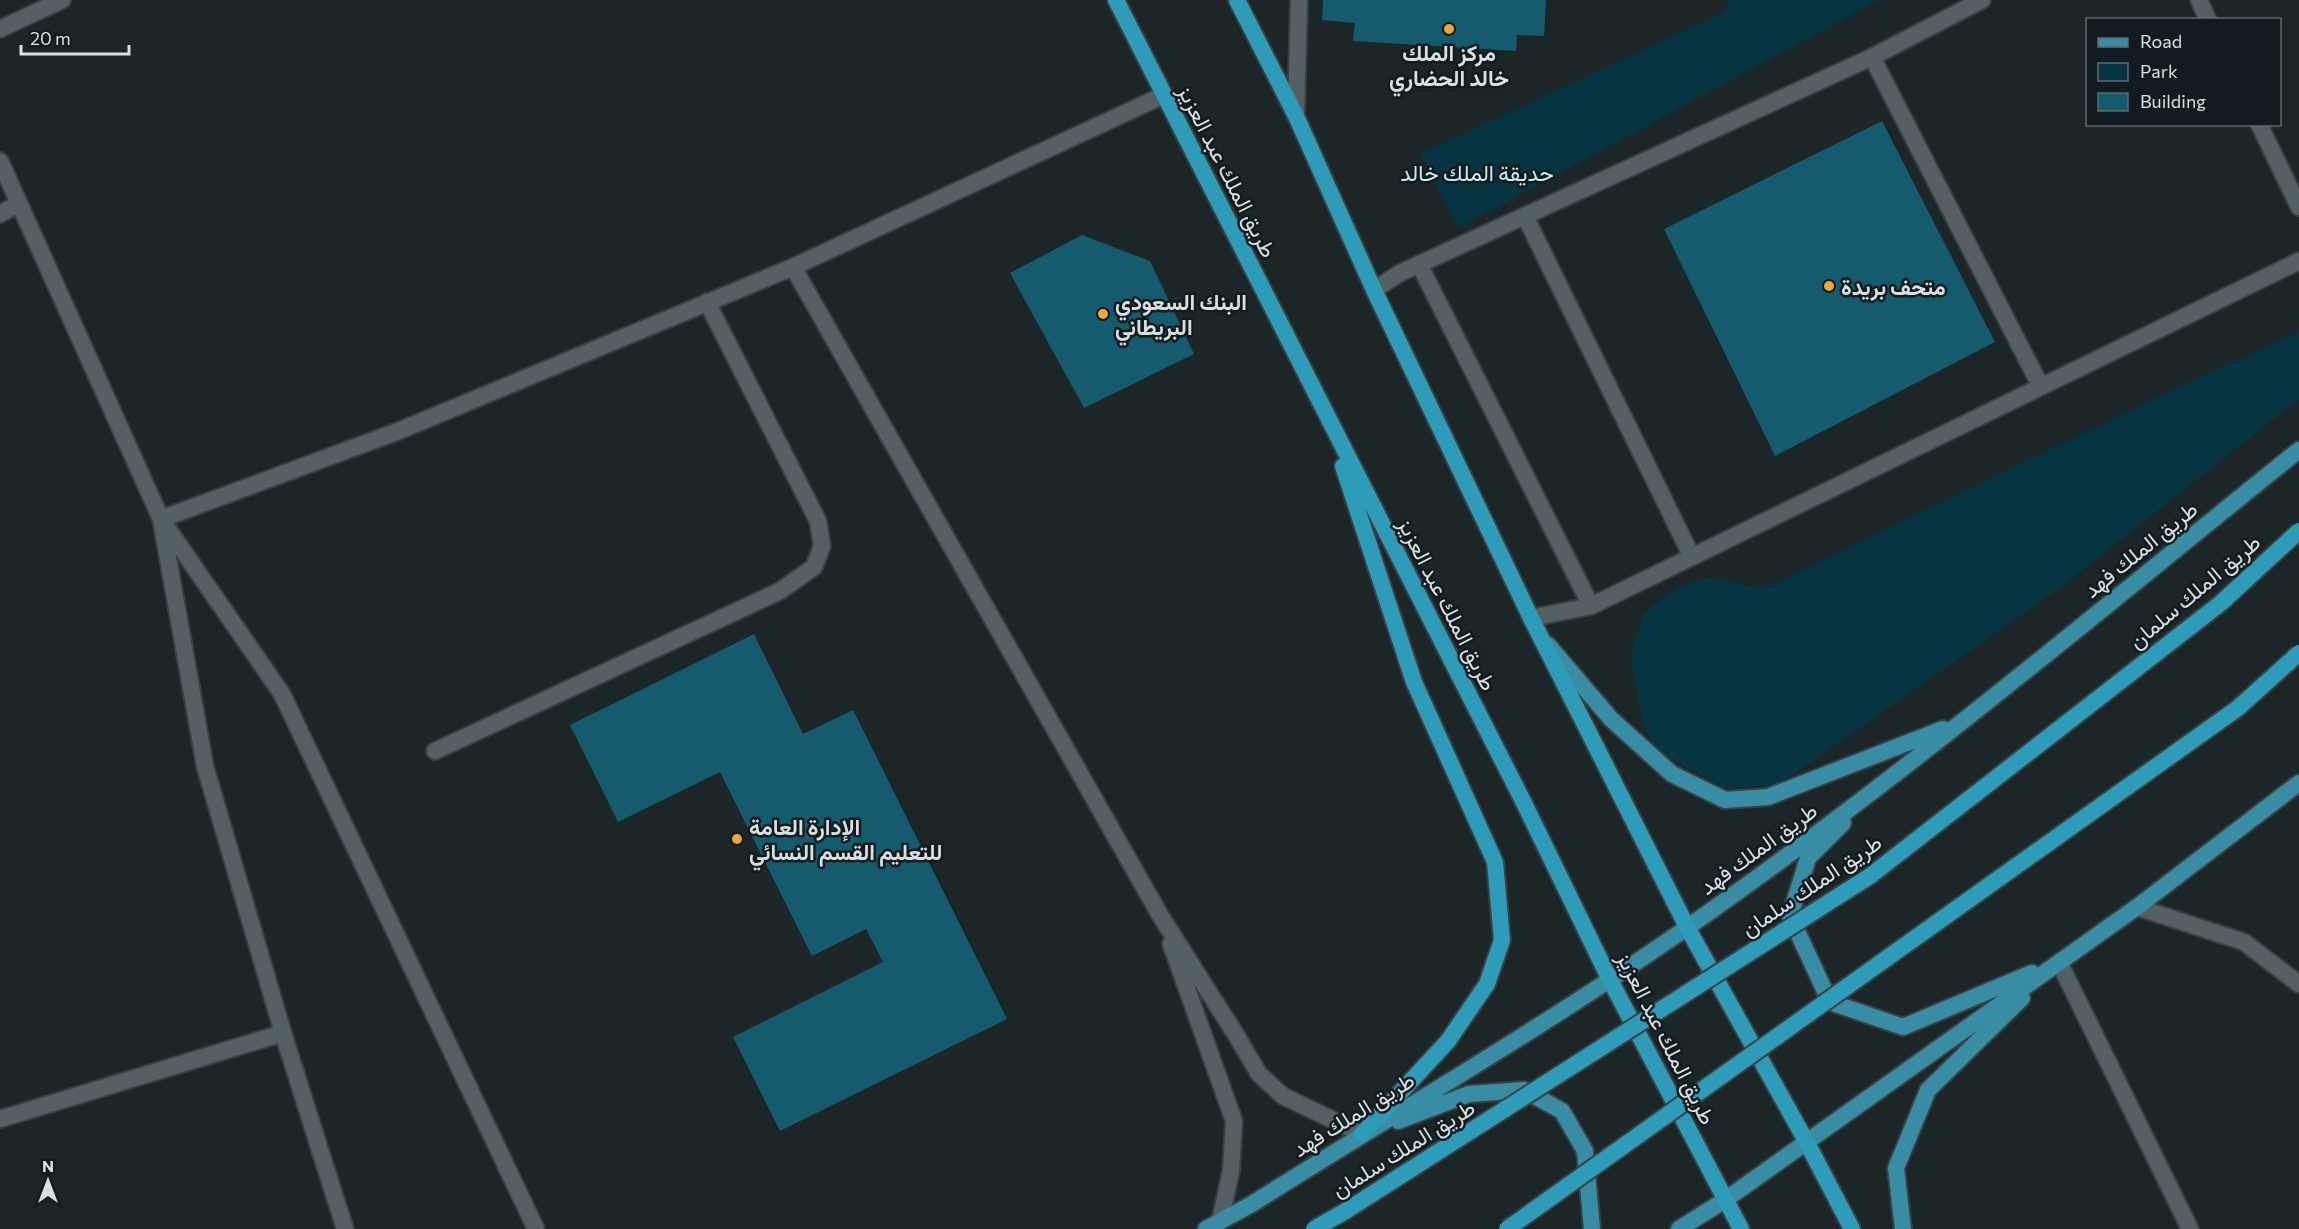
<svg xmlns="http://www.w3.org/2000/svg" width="2299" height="1229" viewBox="0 0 2299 1229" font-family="Commissioner,Vazirmatn,sans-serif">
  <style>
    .green { fill: #073441 }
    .building { fill: #155a6d }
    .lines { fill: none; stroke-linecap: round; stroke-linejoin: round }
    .service-casing { stroke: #394043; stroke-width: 20 }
    .minor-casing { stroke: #394043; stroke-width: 20 }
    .primary-casing { stroke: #394043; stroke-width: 20 }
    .trunk-casing { stroke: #394043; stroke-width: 20 }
    .service { stroke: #556064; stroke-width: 16 }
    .minor { stroke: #556064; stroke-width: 16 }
    .primary { stroke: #388ca4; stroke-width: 16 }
    .trunk { stroke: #2e9bb9; stroke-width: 16 }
    .trunk-bridge-casing { stroke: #394043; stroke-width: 20; stroke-linecap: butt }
    .trunk-bridge { stroke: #2e9bb9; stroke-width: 16 }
    .poi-dot { fill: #f0a63e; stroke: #121b1f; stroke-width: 2 }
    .labels { text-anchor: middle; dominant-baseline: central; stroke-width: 5; stroke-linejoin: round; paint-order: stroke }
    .poi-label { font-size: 22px; font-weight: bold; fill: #dae0e2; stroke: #121b1f; text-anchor: start }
    .street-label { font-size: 22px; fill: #dae0e2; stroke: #121b1f }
    .park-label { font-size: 22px; fill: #d0eaf3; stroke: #121b1f }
  </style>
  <rect width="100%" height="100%" fill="#1c2528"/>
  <path class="green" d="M 1728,0 L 1879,0 L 1459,228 L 1420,154 L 1727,11 Z
    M 2299,332 L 2299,399 L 2061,587 L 1778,785 L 1724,788 L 1654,750 L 1643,721 L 1633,673 L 1631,649 L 1645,612 L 1678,587 L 1708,577 L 1763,589 L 2187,383 Z"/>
  <path class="building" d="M 1323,0 L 1546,0 L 1544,36 L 1517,35 L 1516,51 L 1353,41 L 1355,23 L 1322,20 Z
    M 1882,121 L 1995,342 L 1775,456 L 1664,229 Z
    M 1082,235 L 1150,261 L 1194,354 L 1084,408 L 1010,273 Z
    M 754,634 L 803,734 L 853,710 L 1007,1019 L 780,1131 L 733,1037 L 883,962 L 866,929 L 812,956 L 720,772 L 618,822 L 570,725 Z"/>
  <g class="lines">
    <defs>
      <path id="service" d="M 2199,0 L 2208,20
        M 0,29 L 62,0
        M 1872,57 L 2041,387
        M 1296,116 L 1299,0
        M 2259,124 L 2299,207
        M 1525,216 L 1692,557
        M 1419,264 L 1591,606
        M 1531,618 L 1591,606 L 2299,261
        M 435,751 L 780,591 L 814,567 L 822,546 L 818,521 L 707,302"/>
      <path id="minor" d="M 0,161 L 161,519 L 205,766 L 283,1033 L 345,1229
        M 0,214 L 18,204
        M 793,267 L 1160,915 L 1236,1035 L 1259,1074 L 1283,1096 L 1362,1134
        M 1374,290 L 1400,273 L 1872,57 L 1982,0
        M 2137,907 L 2244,942 L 2299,984
        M 1171,944 L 1234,1121 L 1231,1171 L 1220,1221
        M 2059,962 L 2190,1229
        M 0,1119 L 283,1033
        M 536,1229 L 282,694 L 161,519 L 396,432 L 793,267 L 1164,95"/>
      <path id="primary" d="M 1548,645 L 1611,719 L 1672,774 L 1725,800 L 1768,797 L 1943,729
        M 1843,823 L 1808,858 L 1790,916 L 1830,1002 L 1903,1027 L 2032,973
        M 1398,1121 L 1469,1094 L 1524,1090 L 1562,1111 L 1585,1151 L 1592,1229
        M 1206,1229 L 1252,1204 C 1396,1113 1545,1026 1685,929 C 1898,781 2097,612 2299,450
        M 1679,1229 L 1725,1200 L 2137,907 L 2299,783
        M 1903,1229 L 1896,1168 L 1928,1090 L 2022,998"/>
      <path id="trunk" d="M 1116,0 L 1524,803 L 1610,980 L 1741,1229
        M 1237,0 L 1296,116 L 1374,290 L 1531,618 L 1687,927 L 1806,1141 L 1852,1229
        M 1343,466 L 1414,682 L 1495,862 L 1502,940 L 1487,984 L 1448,1041 L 1362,1134"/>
    </defs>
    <use href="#service" class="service-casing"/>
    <use href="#minor" class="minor-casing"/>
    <use href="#primary" class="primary-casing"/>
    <use href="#trunk" class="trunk-casing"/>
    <use href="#service" class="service"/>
    <use href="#minor" class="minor"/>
    <use href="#primary" class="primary"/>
    <use href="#trunk" class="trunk"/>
    <defs>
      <path id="trunk-bridge" d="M 1314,1229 L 1344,1212 L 1870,876 L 2221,603 L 2299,531
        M 1507,1229 L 2238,708 L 2299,653"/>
    </defs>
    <use href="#trunk-bridge" class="trunk-bridge-casing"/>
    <use href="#trunk-bridge" class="trunk-bridge"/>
  </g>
  <g class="poi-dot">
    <circle cx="1449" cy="29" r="6"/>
    <circle cx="1829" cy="286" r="6"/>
    <circle cx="1103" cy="314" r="6"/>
    <circle cx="737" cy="839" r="6"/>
  </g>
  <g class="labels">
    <g class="poi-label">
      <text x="1449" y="52" text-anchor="middle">مركز الملك<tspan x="1449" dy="25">خالد الحضاري</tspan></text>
      <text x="1841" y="286">متحف بريدة</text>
      <text x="1115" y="301">البنك السعودي<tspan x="1115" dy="25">البريطاني</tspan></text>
      <text x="749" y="826">الإدارة العامة<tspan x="749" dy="25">للتعليم القسم النسائي</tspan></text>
    </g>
    <g class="street-label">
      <text transform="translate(1228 171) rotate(63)">طريق الملك عبد العزيز</text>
      <text transform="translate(2140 549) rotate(-39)">طريق الملك فهد</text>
      <text transform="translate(2194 591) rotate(-40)">طريق الملك سلمان</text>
      <text transform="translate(1448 604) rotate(63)">طريق الملك عبد العزيز</text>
      <text transform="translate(1758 848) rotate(-36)">طريق الملك فهد</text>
      <text transform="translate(1811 885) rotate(-34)">طريق الملك سلمان</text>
      <text transform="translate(1667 1038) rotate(63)">طريق الملك عبد العزيز</text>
      <text transform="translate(1353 1114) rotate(-32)">طريق الملك فهد</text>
      <text transform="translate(1403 1148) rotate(-32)">طريق الملك سلمان</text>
    </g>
    <g class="park-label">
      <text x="1477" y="172">حديقة الملك خالد</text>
    </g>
  </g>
  <rect x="2086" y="18" width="195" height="108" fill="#121b1f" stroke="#626a6d" stroke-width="1.5"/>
  <rect x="2098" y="38" width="30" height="9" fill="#388ca4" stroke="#626a6d" stroke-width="1.5"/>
  <text x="2140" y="48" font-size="18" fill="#dae0e2">Road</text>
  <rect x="2098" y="63" width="30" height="18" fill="#073441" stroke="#626a6d" stroke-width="1.5"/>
  <text x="2140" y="78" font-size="18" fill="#dae0e2">Park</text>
  <rect x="2098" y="93" width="30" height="18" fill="#155a6d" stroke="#626a6d" stroke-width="1.5"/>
  <text x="2140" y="108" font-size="18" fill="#dae0e2">Building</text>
  <g transform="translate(48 1181)" stroke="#121b1f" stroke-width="4.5" paint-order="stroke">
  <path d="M0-4.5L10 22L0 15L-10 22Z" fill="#dae0e2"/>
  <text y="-9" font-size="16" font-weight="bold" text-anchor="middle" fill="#dae0e2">N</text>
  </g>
  <path d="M21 45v9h108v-9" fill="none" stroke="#dae0e2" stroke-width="3"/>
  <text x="30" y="45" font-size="18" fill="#dae0e2" stroke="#121b1f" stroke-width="4.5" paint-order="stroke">20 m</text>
</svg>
